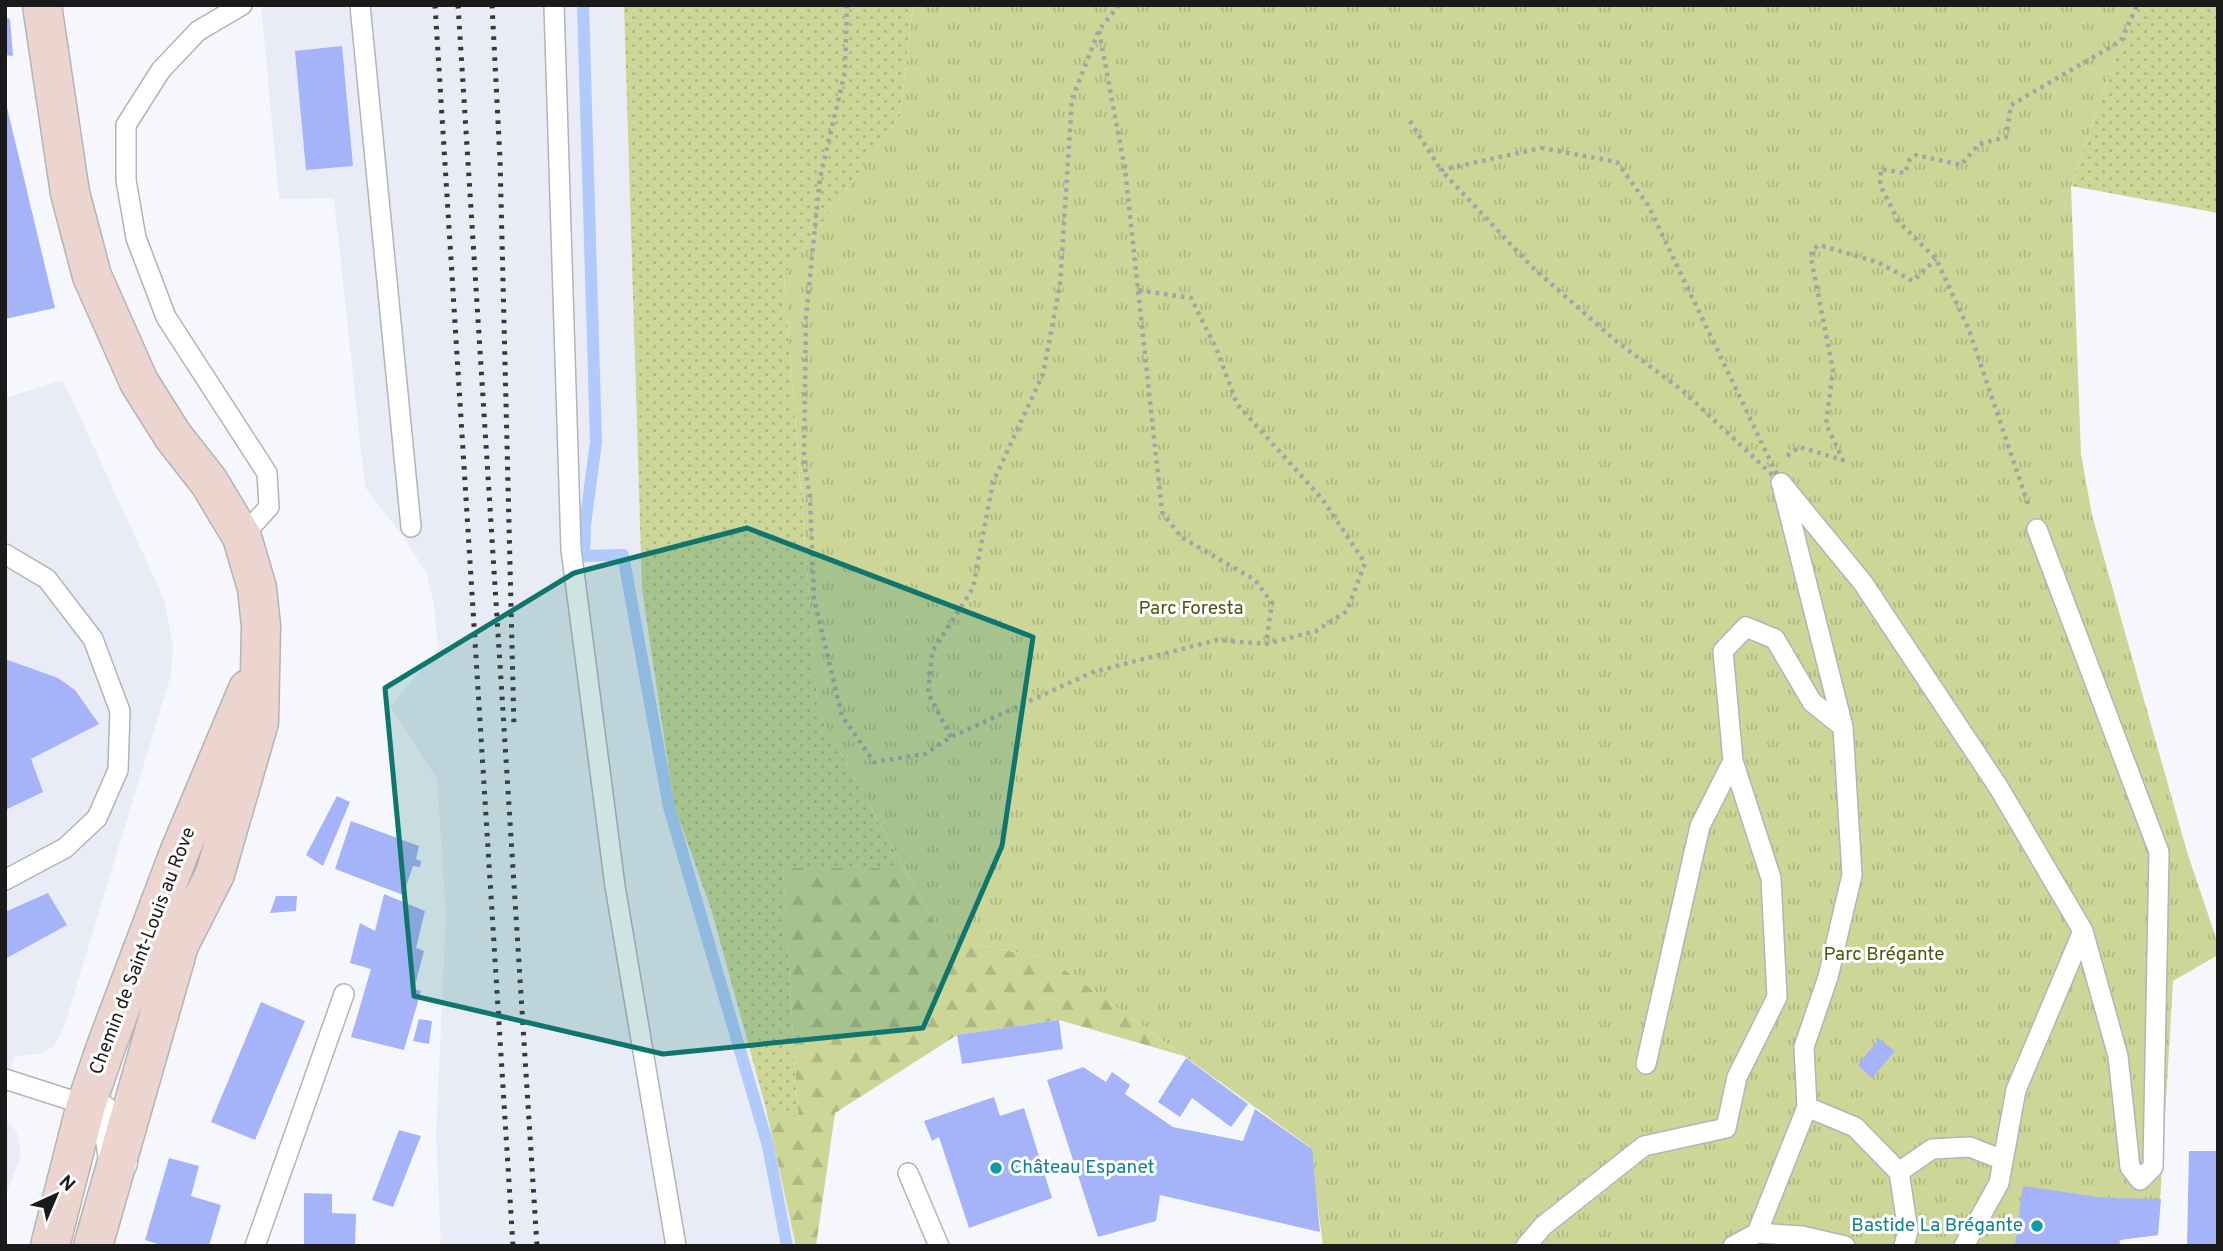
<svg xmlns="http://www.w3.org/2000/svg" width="2223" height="1251" viewBox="0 0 2223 1251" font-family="Overpass,sans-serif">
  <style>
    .built { fill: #e9ebf7 }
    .grass { fill: url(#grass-dots) }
    .forest { fill: url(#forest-firs) }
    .park { fill: url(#park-tufts) }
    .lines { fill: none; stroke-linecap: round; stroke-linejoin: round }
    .stream { stroke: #afcafb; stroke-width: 12 }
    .building { fill: #a5b3f8 }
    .service-casing { stroke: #b3b4b8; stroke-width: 22 }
    .minor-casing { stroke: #b3b4b8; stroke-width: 41 }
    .secondary-casing { stroke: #b3b4b8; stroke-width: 41 }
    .path { stroke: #a3a4a7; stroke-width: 4.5; stroke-dasharray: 3.5 5; stroke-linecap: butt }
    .service { stroke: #fff; stroke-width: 19 }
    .minor { stroke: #fff; stroke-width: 38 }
    .secondary { stroke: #ecd4cf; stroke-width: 38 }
    .rail { stroke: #373739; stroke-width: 5; stroke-dasharray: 3.5 7; stroke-linecap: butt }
    .marked { fill: #0f766e; fill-opacity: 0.2; stroke: #0f766e; stroke-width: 5; stroke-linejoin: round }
    .culture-dot { fill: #0f9aa8; stroke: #fff; stroke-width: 2.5 }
    .labels { text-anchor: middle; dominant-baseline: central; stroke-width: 6; stroke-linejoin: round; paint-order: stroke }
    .park-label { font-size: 19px; fill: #4e560b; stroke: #fff }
    .street-label { font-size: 19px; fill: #1a1a1b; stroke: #fff }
    .culture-label { font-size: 19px; fill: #0d838f; stroke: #fff; text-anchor: start }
  </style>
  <defs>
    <pattern id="grass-dots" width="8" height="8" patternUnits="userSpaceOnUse" patternTransform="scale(1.75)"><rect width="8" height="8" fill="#ccd697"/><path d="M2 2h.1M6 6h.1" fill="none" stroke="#afb782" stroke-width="1.8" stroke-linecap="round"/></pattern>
    <pattern id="forest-firs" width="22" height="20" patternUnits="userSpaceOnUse" patternTransform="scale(1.75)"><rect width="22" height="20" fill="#ccd697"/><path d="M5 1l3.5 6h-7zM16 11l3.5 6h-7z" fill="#afb782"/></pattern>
    <pattern id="park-tufts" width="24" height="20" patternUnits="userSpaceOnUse" patternTransform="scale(1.75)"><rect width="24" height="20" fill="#ccd697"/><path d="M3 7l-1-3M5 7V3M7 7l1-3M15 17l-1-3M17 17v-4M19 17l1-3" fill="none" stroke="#afb782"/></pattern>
  </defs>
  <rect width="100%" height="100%" fill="#f6f7fc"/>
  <path class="built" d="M 261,5 L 624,5 L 642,589 L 674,804 L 712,912 L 777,1151 L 798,1246 L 441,1246 L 436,1134 L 446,915 L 437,779 L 390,707 L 438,649 L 434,604 L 426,572 L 404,538 L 365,487 L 334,198 L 279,199 Z
    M 63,380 L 164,599 L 173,646 L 171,675 L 64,1027 L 53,1047 L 39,1054 L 15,1056 L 5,1087 L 5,398 Z
    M 5,1119 L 17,1132 L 21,1155 L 5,1197 Z"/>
  <path class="grass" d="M 624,5 L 913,5 L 900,116 L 784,276 L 818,712 L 904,868 L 783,868 L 798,1118 L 766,1109 L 712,912 L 674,804 L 642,589 Z
    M 2137,5 L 2218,5 L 2218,213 L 2071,186 L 2121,41 Z"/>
  <path class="forest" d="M 783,868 L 904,868 L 943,938 L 1050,959 L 1184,1056 L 1059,1020 L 957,1035 L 835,1113 L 816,1246 L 796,1246 L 766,1109 L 798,1117 Z"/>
  <path class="park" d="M 913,5 L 2137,5 L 2121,41 L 2071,186 L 2081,454 L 2092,515 L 2133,661 L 2188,855 L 2218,944 L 2218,955 L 2173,981 L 2158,1235 L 2120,1240 L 2120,1246 L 1323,1246 L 1310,1147 L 1050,959 L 943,938 L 818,712 L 784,276 L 900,116 Z"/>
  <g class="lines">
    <path class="stream" d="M 583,5 L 596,442 L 585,525 L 584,556 L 623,555 L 669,807 L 768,1146 L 787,1246"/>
  </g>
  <path class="building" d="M 5,17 L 10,19 L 13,56 L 5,55 Z
    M 342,46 L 353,166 L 306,170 L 295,51 Z
    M 5,99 L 55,308 L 5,319 Z
    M 5,659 L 58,678 L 75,690 L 99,724 L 31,759 L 43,792 L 5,810 Z
    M 337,796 L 350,802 L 323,866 L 306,855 Z
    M 351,821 L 419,846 L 416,859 L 421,861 L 420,867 L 413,866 L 403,895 L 335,869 Z
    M 48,893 L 67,925 L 5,959 L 5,912 Z
    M 384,894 L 425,911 L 416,948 L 424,951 L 414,989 L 421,991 L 404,1050 L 351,1037 L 371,969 L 350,963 L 360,923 L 375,931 Z
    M 276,896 L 297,896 L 296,911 L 270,913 Z
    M 261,1002 L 305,1021 L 255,1140 L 211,1122 Z
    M 419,1019 L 432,1021 L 429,1044 L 413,1041 Z
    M 1059,1020 L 1063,1049 L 962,1064 L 957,1035 Z
    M 1879,1039 L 1895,1051 L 1872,1078 L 1858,1065 Z
    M 1186,1058 L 1248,1104 L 1231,1127 L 1192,1098 L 1180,1117 L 1158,1102 Z
    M 1083,1067 L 1106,1082 L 1112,1072 L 1130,1085 L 1125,1094 L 1173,1127 L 1243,1141 L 1255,1109 L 1312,1149 L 1320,1232 L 1160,1195 L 1156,1221 L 1098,1237 L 1047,1080 Z
    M 994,1097 L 1000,1116 L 1024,1108 L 1052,1198 L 969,1228 L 939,1137 L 932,1141 L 924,1121 Z
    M 399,1130 L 421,1136 L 393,1207 L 372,1200 Z
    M 2189,1151 L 2218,1151 L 2218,1246 L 2187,1246 Z
    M 169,1158 L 199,1166 L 191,1196 L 221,1205 L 209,1246 L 164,1246 L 145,1240 Z
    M 2023,1186 L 2104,1198 L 2161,1199 L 2158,1235 L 2119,1240 L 2120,1246 L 2015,1246 Z
    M 304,1193 L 332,1194 L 332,1213 L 356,1214 L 355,1246 L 304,1246 Z"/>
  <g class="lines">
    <defs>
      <path id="service" d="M 360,5 L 411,527
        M 554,5 L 571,549 L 615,886 L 676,1246
        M 1781,483 L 1863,583 L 1999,788 L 2083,931 L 2016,1090 L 1999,1183 L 1964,1246
        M 2037,529 L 2159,852 L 2153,1167 L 2140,1180 L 2130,1167 L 2118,1056 L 2083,931
        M 242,537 L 269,507 L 267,473 L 166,317 L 136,238 L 126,180 L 126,125 L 161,70 L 198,31 L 242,5
        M 5,554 L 47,579 L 93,639 L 120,711 L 118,770 L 97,818 L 65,848 L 5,880
        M 1646,1064 L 1700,826 L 1733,761
        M 5,1079 L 86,1105
        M 1807,1107 L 1855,1127 L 1899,1172 L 1908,1231 L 1904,1246
        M 1899,1172 L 1932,1149 L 1970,1147 L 2003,1160
        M 908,1173 L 939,1246
        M 1757,1233 L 1807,1107 L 1804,1047 L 1828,977 L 1852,875 L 1843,727 L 1783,489
        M 255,1246 L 344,994
        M 1526,1246 L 1543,1226 L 1644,1146 L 1726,1128 L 1737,1077 L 1777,997 L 1771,878 L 1733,761 L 1723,651 L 1746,627 L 1775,639 L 1812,702 L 1843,727
        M 1733,1246 L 1757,1233 L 1802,1236 L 1845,1246"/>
      <path id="minor" d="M 86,1105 C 114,1119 115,1132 118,1162"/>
      <path id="secondary" d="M 42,5 L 70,193 L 92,276 L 139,382 L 173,436 L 209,482 L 242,537 L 257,588 L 261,626 L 259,722 L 215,874 L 179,945 L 93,1246
        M 50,1246 L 86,1105 L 107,1044 L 179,853 L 248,689"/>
    </defs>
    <use href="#service" class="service-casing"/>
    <use href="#minor" class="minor-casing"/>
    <use href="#secondary" class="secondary-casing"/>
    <path class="path" d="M 847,5 L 845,72 L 820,178 L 806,316 L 804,462 L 810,497 L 814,599 L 842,716 L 874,762 L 925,754 L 951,737 L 1093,672 L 1217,640 L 1266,644 L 1316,631 L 1347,611 L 1365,563 L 1323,500 L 1237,404 L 1216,348 L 1191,298 L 1138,290
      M 1099,31 L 1125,169 L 1162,512 L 1181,537 L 1255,580 L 1272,603 L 1266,644
      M 1410,121 L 1441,170
      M 1541,148 L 1617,162 L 1648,205 L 1781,483 L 1683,391 L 1616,341 L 1531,266 L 1441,170 Z
      M 1787,456 L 1799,447 L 1843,460 L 1826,424 L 1833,370 L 1812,263 L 1812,250 L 1819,245 L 1877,262 L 1913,281 L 1936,259
      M 2028,504 L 1969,330 L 1936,259 L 1899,222 L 1880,185 L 1881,169 L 1905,173 L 1910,159 L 1916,155 L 1961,165 L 1979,144 L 2006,137 L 2011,105 L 2121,41 L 2137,5
      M 951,737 L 928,693 L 932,652 L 973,588 L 993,482 L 1043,374 L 1060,285 L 1072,99 L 1099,30 L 1119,5"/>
    <use href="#service" class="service"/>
    <use href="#minor" class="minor"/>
    <use href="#secondary" class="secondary"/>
    <path class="rail" d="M 435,5 L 513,1246
      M 458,5 L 537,1246
      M 492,5 L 500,159 L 514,728"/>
  </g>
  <path class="marked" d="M 747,528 L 1033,637 L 1002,846 L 923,1028 L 663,1054 L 414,996 L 385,688 L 574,573 Z"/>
  <g class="culture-dot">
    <circle cx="996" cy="1168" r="7"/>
    <circle cx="2037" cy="1226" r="7"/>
  </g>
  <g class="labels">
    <g class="park-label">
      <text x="1191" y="609">Parc Foresta</text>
      <text x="1884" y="955">Parc Brégante</text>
    </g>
    <g class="street-label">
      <text transform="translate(143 951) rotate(-69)">Chemin de Saint-Louis au Rove</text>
    </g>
    <g class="culture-label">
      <text x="1010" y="1168">Château Espanet</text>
      <text x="2023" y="1226" text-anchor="end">Bastide La Brégante</text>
    </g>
  </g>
  <rect width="2223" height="1251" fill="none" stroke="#1a1a1b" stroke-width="14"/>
  <g transform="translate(56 1195) rotate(44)" stroke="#ffffff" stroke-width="5" paint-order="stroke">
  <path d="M0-5L12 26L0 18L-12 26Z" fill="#1a1a1b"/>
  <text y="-10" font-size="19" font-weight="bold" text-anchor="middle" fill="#1a1a1b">N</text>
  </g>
</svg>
